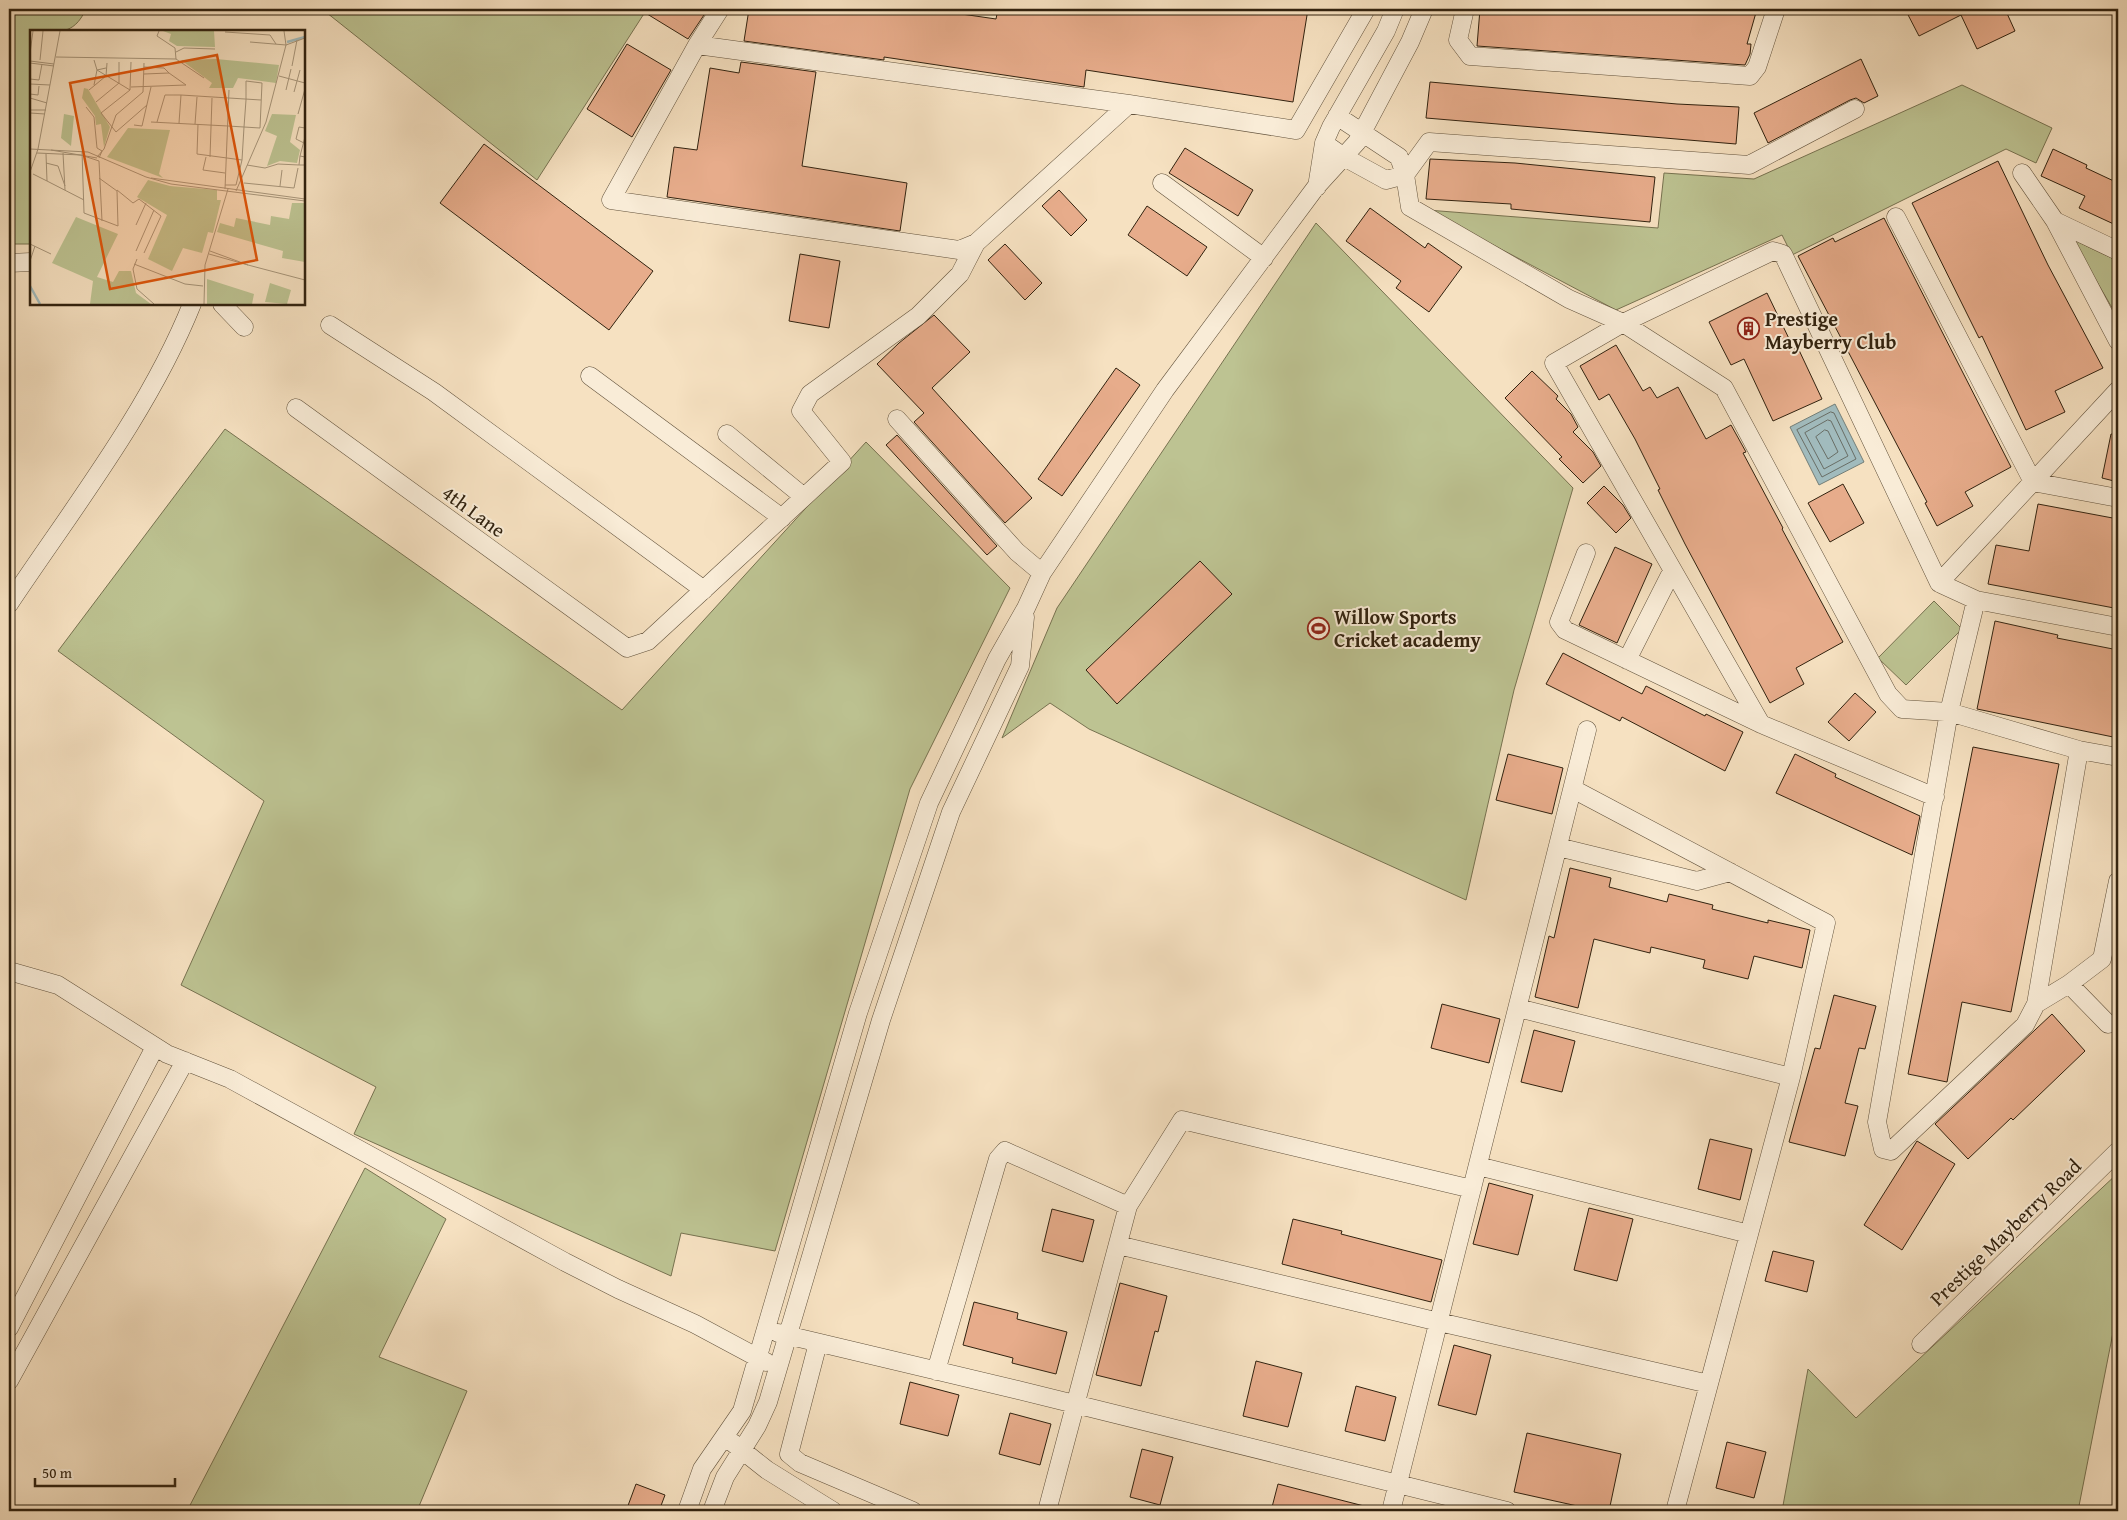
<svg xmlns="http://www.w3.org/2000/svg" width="2127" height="1520" viewBox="0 0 2127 1520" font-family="'Gentium Book Plus',serif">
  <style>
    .green { fill: #bdc392; stroke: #777250 }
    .water { fill: #a1bbbd; stroke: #747e77 }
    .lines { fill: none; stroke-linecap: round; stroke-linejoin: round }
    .shore { stroke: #696e66; stroke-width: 1 }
    .building { fill: #e7ac8b; stroke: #31220f }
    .minor-casing { stroke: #62523c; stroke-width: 19 }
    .minor { stroke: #f9ecd7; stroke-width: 18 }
    .labels { text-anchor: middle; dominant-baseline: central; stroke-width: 4; stroke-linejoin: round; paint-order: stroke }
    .poi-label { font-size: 20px; font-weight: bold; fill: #31220f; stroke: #f9ecd7; text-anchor: start }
    .street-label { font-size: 20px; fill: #31220f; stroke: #f9ecd7 }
    .inset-river { fill: none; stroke: #a1bbbd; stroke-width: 2.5 }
    .inset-road { fill: none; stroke: #a7957a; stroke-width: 1 }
    .view { fill: #df560c; fill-opacity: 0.15; stroke: #df560c; stroke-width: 2.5 }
    .inset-edge { fill: none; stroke: #31220f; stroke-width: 2.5 }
  </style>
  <rect width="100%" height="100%" fill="#f6e1c1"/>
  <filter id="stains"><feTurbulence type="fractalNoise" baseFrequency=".004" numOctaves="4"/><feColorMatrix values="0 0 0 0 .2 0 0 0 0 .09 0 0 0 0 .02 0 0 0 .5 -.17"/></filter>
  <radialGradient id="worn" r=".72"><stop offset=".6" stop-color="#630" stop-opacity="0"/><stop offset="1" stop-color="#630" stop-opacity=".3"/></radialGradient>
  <path class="green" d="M 9,9 L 86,9 C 73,37 58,31 31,31 L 31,244 L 9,244 Z
    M 322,9 L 647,9 L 537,180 Z
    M 1962,85 L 2052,128 L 2036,163 L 2006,149 L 1792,255 L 1782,235 L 1616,310 L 1427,210 L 1658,228 L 1664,173 L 1754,179 Z
    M 1316,223 L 1573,488 L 1514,690 L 1466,900 L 1089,729 L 1050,703 L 1002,738 L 1057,608 Z
    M 2072,239 L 2118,261 L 2118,318 Z
    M 225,429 L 622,710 L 866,442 L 1010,588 L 910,789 L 775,1251 L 681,1233 L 671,1276 L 354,1134 L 376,1087 L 181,985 L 264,801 L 58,651 Z
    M 1934,601 L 1962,629 L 1906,685 L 1878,658 Z
    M 365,1168 L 446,1219 L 379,1357 L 467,1391 L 417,1511 L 187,1511 Z
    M 2118,1173 L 2118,1307 L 2078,1511 L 1782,1511 L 1808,1369 L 1856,1418 Z"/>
  <path class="water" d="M 1835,404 L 1864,462 L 1819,485 L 1790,427 Z"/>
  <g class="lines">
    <path class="shore" d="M 1831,412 L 1834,413 L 1856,459 L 1822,477 L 1797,430 Z
      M 1828,420 L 1831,421 L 1848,456 L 1824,469 L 1805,433 Z
      M 1825,430 L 1828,431 L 1838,452 L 1828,459 L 1816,437 Z"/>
  </g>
  <path class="building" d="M 639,9 L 708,9 L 688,39 Z
    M 749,9 L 927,9 L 996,19 L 998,9 L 1308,9 L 1293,102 L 1086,70 L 1084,87 L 884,57 L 884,60 L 744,41 Z
    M 1480,9 L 1616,9 L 1649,11 L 1649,9 L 1757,9 L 1747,44 L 1751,44 L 1750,54 L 1745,65 L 1477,46 Z
    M 1905,9 L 2005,9 L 2015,31 L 1977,49 L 1961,15 L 1919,36 Z
    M 627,44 L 671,70 L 632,137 L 587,109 Z
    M 1861,59 L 1878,96 L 1864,103 L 1856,98 L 1850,100 L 1768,143 L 1754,113 Z
    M 741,62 L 816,72 L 802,166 L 907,183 L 900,231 L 667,197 L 674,147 L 697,150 L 710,68 L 739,73 Z
    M 1430,82 L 1677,104 L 1739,107 L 1736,144 L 1426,118 Z
    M 484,144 L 653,271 L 609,330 L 440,203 Z
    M 1185,148 L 1253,190 L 1238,216 L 1169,173 Z
    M 2053,149 L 2087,165 L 2086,168 L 2118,183 L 2118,226 L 2079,208 L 2085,196 L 2041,176 Z
    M 1430,159 L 1515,163 L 1655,177 L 1650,222 L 1511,209 L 1511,204 L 1426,199 Z
    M 1998,161 L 2048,265 L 2103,368 L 2055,391 L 2065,412 L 2026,430 L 1982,336 L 1979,338 L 1912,203 Z
    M 1059,190 L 1087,220 L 1071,236 L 1042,206 Z
    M 1147,206 L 1207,247 L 1187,276 L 1128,235 Z
    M 1370,208 L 1425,248 L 1428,243 L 1462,267 L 1429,312 L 1396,288 L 1401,281 L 1346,241 Z
    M 1884,218 L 2011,467 L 1965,492 L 1973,506 L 1937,526 L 1925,503 L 1927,502 L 1798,256 L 1833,238 L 1835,242 Z
    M 1005,244 L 1042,283 L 1025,300 L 988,260 Z
    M 800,254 L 840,261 L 829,328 L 789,321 Z
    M 1767,293 L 1794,349 L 1798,348 L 1822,399 L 1773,421 L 1744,359 L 1731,365 L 1709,322 Z
    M 934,315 L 970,352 L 932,388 L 1032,498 L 1005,523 L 914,422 L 924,413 L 877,364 L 899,343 Z
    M 1616,345 L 1643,391 L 1650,387 L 1657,398 L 1678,387 L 1706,439 L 1731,425 L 1746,452 L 1743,453 L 1783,528 L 1782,529 L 1843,642 L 1796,668 L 1804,684 L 1770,703 L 1685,544 L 1658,490 L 1660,489 L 1635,439 L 1609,394 L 1599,400 L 1580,366 Z
    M 1116,368 L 1140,385 L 1062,496 L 1038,479 Z
    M 1532,371 L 1558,396 L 1556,399 L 1571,414 L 1578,427 L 1573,432 L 1593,452 L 1601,466 L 1583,483 L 1559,459 L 1562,457 L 1505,398 Z
    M 2111,434 L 2118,435 L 2118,482 L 2102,478 Z
    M 897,435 L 997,546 L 987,555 L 886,445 Z
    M 1843,484 L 1864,523 L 1830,542 L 1808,503 Z
    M 1604,486 L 1623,505 L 1631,518 L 1616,533 L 1587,503 Z
    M 2038,504 L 2118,519 L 2118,588 L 2114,608 L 1988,584 L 1996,545 L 2029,551 Z
    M 1615,547 L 1652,564 L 1617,643 L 1579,625 Z
    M 1200,561 L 1232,594 L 1117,704 L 1086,670 Z
    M 1995,621 L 2058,635 L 2057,638 L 2118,650 L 2118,738 L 1977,709 Z
    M 1563,653 L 1642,694 L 1646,686 L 1705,716 L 1706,714 L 1743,732 L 1725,771 L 1622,717 L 1620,721 L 1546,684 Z
    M 1855,693 L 1876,712 L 1849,741 L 1828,722 Z
    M 1973,747 L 2059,764 L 2011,1012 L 1962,1002 L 1947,1082 L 1908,1074 Z
    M 1508,754 L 1563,768 L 1552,814 L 1496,800 Z
    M 1795,754 L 1836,774 L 1835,777 L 1920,816 L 1912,855 L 1776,793 Z
    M 1570,868 L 1611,878 L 1609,887 L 1667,902 L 1669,894 L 1713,905 L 1712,909 L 1768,923 L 1768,920 L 1810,930 L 1802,968 L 1754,956 L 1748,979 L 1703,968 L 1705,960 L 1651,947 L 1650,953 L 1594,939 L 1578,1008 L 1535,997 L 1549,936 L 1554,938 Z
    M 1834,995 L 1876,1006 L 1865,1049 L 1859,1048 L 1845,1103 L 1858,1106 L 1845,1156 L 1789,1142 L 1815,1048 L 1820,1049 Z
    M 1442,1004 L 1500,1019 L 1489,1063 L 1431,1048 Z
    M 2052,1014 L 2085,1051 L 2013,1120 L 2011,1118 L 1968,1159 L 1935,1124 Z
    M 1534,1030 L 1575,1041 L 1562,1092 L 1521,1082 Z
    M 1710,1139 L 1752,1149 L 1740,1200 L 1698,1189 Z
    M 1917,1141 L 1955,1164 L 1902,1250 L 1864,1225 Z
    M 1489,1183 L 1533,1195 L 1518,1255 L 1473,1244 Z
    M 1589,1208 L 1633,1219 L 1617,1281 L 1574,1270 Z
    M 1052,1209 L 1094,1220 L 1083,1262 L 1042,1251 Z
    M 1293,1219 L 1342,1231 L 1341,1234 L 1442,1260 L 1431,1302 L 1282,1264 Z
    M 1773,1251 L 1814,1261 L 1807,1292 L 1765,1281 Z
    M 1120,1283 L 1167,1296 L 1158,1332 L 1155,1331 L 1141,1386 L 1096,1375 Z
    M 974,1302 L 1018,1313 L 1017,1319 L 1067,1332 L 1056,1374 L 1012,1363 L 1013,1358 L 963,1345 Z
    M 1454,1345 L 1491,1355 L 1476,1415 L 1438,1405 Z
    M 1256,1361 L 1302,1373 L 1288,1427 L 1243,1416 Z
    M 910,1382 L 959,1395 L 948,1436 L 900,1424 Z
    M 1356,1386 L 1396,1397 L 1385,1441 L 1345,1431 Z
    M 1010,1413 L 1051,1424 L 1040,1465 L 999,1454 Z
    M 1527,1433 L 1621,1454 L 1609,1511 L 1600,1511 L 1514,1492 Z
    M 1727,1442 L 1766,1452 L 1754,1498 L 1716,1488 Z
    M 1142,1449 L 1173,1457 L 1160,1505 L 1130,1497 Z
    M 636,1484 L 665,1495 L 659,1511 L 626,1511 Z
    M 1278,1484 L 1364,1506 L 1363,1511 L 1271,1511 Z"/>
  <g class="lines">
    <defs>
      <path id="minor" d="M 720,9 L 697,45 L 611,200 L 959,250 L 976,243 L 1129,104
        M 1465,9 L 1458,40 L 1470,56 L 1750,76 L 1757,67 L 1776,9
        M 697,45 L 1129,104 L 1296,130 L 1366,9
        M 1337,116 L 1399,157 L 1405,175 L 1410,207 L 1569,299 L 1623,323 L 1724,388 L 1888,694 L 1902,709 L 1949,712 L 2079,750 L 2118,757
        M 1324,143 L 1344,157 L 1386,180 L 1405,175 L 1429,142 L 1749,165 L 1855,109
        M 2022,173 L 2055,221 L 2118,341
        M 1162,183 L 1264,258
        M 1317,187 L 1324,143 L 1331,127 L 1386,31 L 1395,9
        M 1896,217 L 2033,482 L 2118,498
        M 2055,221 L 2118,251
        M 9,263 L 31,262
        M 222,304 L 244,327
        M 330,325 L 434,392 L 704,590
        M 590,376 L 782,518
        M 296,408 L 627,648 L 648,641 L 842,462 L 801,411 L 810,394 L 918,316 L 960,274 L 976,243
        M 897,419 L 1017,552 L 1042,573
        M 727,434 L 804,497
        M 1586,553 L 1559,622 L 1565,630 L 1761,724 L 1935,797
        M 1939,583 L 2118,390
        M 1976,600 L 1949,712 L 1877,1122 L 1883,1149 L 1891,1151 L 2025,1025 L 2036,1004 L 2079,750
        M 9,604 C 73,508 149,411 192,304
        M 1627,660 L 1672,571
        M 1761,724 L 1554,363 L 1623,323 L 1773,251 L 1783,254 L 1939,583 L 1976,600 L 2118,627
        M 1573,789 L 1826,923 L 1791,1077
        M 1558,847 L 1697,881 L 1730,872
        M 9,971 L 58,985 L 167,1054 L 230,1079 L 565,1262 L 618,1289 L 695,1324 L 766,1362
        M 2069,984 L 2108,1024
        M 2036,1004 L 2069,984 L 2102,959 L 2118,881
        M 1518,1008 L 1791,1077 L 1675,1511
        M 1478,1166 L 1749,1234
        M 1118,1245 L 1439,1322 L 1709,1384
        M 9,1328 L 155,1047
        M 778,1333 L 1018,1390 L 1507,1511
        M 818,1343 L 789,1454 L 800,1463 L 913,1511
        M 1921,1344 L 2118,1151
        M 936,1371 L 998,1159 L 1005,1151 L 1128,1206
        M 9,1381 L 185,1061
        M 733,1443 L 767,1470 L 833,1511
        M 687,1511 L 702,1469 L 742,1411 L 858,1013 L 929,803 L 997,659 L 1026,608 L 1042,573 L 1165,390 L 1316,187 L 1357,142 L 1410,42 L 1424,9
        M 712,1511 L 725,1477 L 757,1426 L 768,1402 L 881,1020 L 951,812 L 1020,666 L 1025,617
        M 1047,1511 L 1128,1206 L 1182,1120 L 1472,1189
        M 1391,1511 L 1587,730"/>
    </defs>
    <use href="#minor" class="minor-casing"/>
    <use href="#minor" class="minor"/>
  </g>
  <defs>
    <symbol id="building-ring" viewBox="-11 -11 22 22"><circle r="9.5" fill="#f9ecd7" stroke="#8f2418" stroke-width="1.5"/><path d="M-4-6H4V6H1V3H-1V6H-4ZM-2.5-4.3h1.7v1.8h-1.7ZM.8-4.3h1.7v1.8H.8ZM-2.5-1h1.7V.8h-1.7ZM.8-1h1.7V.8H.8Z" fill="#8f2418"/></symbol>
    <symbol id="stadium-ring" viewBox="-11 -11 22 22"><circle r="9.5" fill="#f9ecd7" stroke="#8f2418" stroke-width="1.5"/><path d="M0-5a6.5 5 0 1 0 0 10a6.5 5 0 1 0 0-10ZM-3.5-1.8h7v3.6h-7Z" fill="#8f2418"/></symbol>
  </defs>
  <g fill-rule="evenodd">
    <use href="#building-ring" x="1736" y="316" width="25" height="25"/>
    <use href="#stadium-ring" x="1306" y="616" width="25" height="25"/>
  </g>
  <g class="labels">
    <g class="poi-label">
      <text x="1765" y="318">Prestige<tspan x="1765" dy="23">Mayberry Club</tspan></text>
      <text x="1334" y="616">Willow Sports<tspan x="1334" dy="23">Cricket academy</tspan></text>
    </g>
    <g class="street-label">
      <text transform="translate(474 511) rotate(36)">4th Lane</text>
      <text transform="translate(2005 1232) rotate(-44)">Prestige Mayberry Road</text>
    </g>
  </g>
  <g transform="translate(30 30)">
    <rect width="275" height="275" fill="#f6e1c1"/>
    <path d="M 133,1 L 184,1 L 185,17 L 147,16 L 139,11 L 141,4 ZM 186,29 L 249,35 L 246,53 L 208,48 L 203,58 L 179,58 L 182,53 L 151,30 ZM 54,58 L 58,59 L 80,97 L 74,117 L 71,94 L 66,95 L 65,86 L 52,68 ZM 34,84 L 44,86 L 41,116 L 31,108 ZM 242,84 L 266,85 L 260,112 L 270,120 L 267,133 L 250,131 L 237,136 L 247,106 L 235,101 ZM 98,98 L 140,100 L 129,144 L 133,148 L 77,127 ZM 118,150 L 140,156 L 187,160 L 187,170 L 191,170 L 183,203 L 178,202 L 172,223 L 153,218 L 142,241 L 118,229 L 137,185 L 107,167 ZM 262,173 L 275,173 L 275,232 L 252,228 L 253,221 L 187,202 L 190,193 L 204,197 L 206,188 L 240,195 L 241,186 L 259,189 ZM 46,187 L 88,204 L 67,247 L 83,252 L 89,241 L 101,241 L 106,263 L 121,274 L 60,274 L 63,251 L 22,233 ZM 177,249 L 224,264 L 222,274 L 177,274 ZM 240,253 L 261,260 L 257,274 L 235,272 Z" fill="#bdc392"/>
    <path class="inset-river" d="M 257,12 L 275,7M 0,256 L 10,274"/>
    <path class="inset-road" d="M 129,1 L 127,6 L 145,18 L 146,29M 195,2 L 240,5 L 246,14M 220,12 L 256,15 L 254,1M 146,22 L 154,18 L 185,19M 0,23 L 3,1M 26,27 L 146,29 L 174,48M 10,30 L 13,1M 64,30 L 67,40 L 100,60M 0,31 L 24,34M 101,32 L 100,60 L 71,83 L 86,102 L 117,75M 0,33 L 24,36M 262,36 L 267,10M 114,37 L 134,38 L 139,43M 249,46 L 275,53M 0,49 L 9,50 L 12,34M 0,54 L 20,55M 64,55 L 67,40 L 76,38M 101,57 L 156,55 L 139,43 L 114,44M 59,60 L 76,46 L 77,33M 256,60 L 261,39M 264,62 L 270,40M 0,64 L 8,65 L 9,56M 0,68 L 17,73M 66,72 L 89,53 L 89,32M 56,77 L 64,87 L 67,118 L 72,121 L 69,128M 0,80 L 16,80M 0,83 L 15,84M 268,84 L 275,59M 121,92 L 198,96 L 230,98 L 232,53 L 216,51 L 216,70 L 214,97 L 212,130 L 167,124 L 168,94M 127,92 L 135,65 L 151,65M 149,93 L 151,65 L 231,70M 165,94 L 167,67M 104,95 L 112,96 L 121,57M 274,113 L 266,109 L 269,97 L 275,98M 0,119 L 58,122 L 116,147 L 141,154 L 275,171M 21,120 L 67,128M 52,121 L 54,183 L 88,196 L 87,161 L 69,148M 7,123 L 51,125 L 69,131 L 72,191M 33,123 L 35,160M 16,124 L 17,151 L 54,170M 270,126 L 275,107M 67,127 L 74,119 L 86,85 L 113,62 L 114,33M 176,127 L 173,140 L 195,143M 180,127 L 182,68M 275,127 L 270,126 L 269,135 L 275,135M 16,133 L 28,136 L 35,156M 217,135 L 235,138 L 248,134 L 269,135M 0,142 L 8,119 L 30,1M 3,144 L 17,151M 121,148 L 275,169M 214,153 L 264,158 L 268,138M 195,155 L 206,155 L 212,130M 250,156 L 252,140M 195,159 L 199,60M 87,160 L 103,173 L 109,169 L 131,186 L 114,223M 206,161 L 236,92 L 256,15 L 275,8M 106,195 L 116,173M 0,214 L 21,224M 106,221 L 124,180M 179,224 L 218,235 L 180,221M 107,229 L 103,239 L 107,259 L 124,274M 0,231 L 5,216M 104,234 L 155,254 L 173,256M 218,235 L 275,250M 174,274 L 175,235 L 198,159"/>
    <path class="view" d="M 187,25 L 227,230 L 80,259 L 40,53 Z"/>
    <rect width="275" height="275" class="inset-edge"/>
  </g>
  <rect width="2127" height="1520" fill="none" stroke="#f6e1c1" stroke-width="30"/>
  <rect x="10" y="10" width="2107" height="1500" fill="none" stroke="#31220f" stroke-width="2.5"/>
  <rect x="15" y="15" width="2097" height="1490" fill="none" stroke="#31220f"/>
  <path d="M35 1478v8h140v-8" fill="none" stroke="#31220f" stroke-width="2.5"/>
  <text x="42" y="1478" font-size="15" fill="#31220f" stroke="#f9ecd7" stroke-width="4" paint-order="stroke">50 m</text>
  <rect width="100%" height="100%" filter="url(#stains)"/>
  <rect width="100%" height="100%" fill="url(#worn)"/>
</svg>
